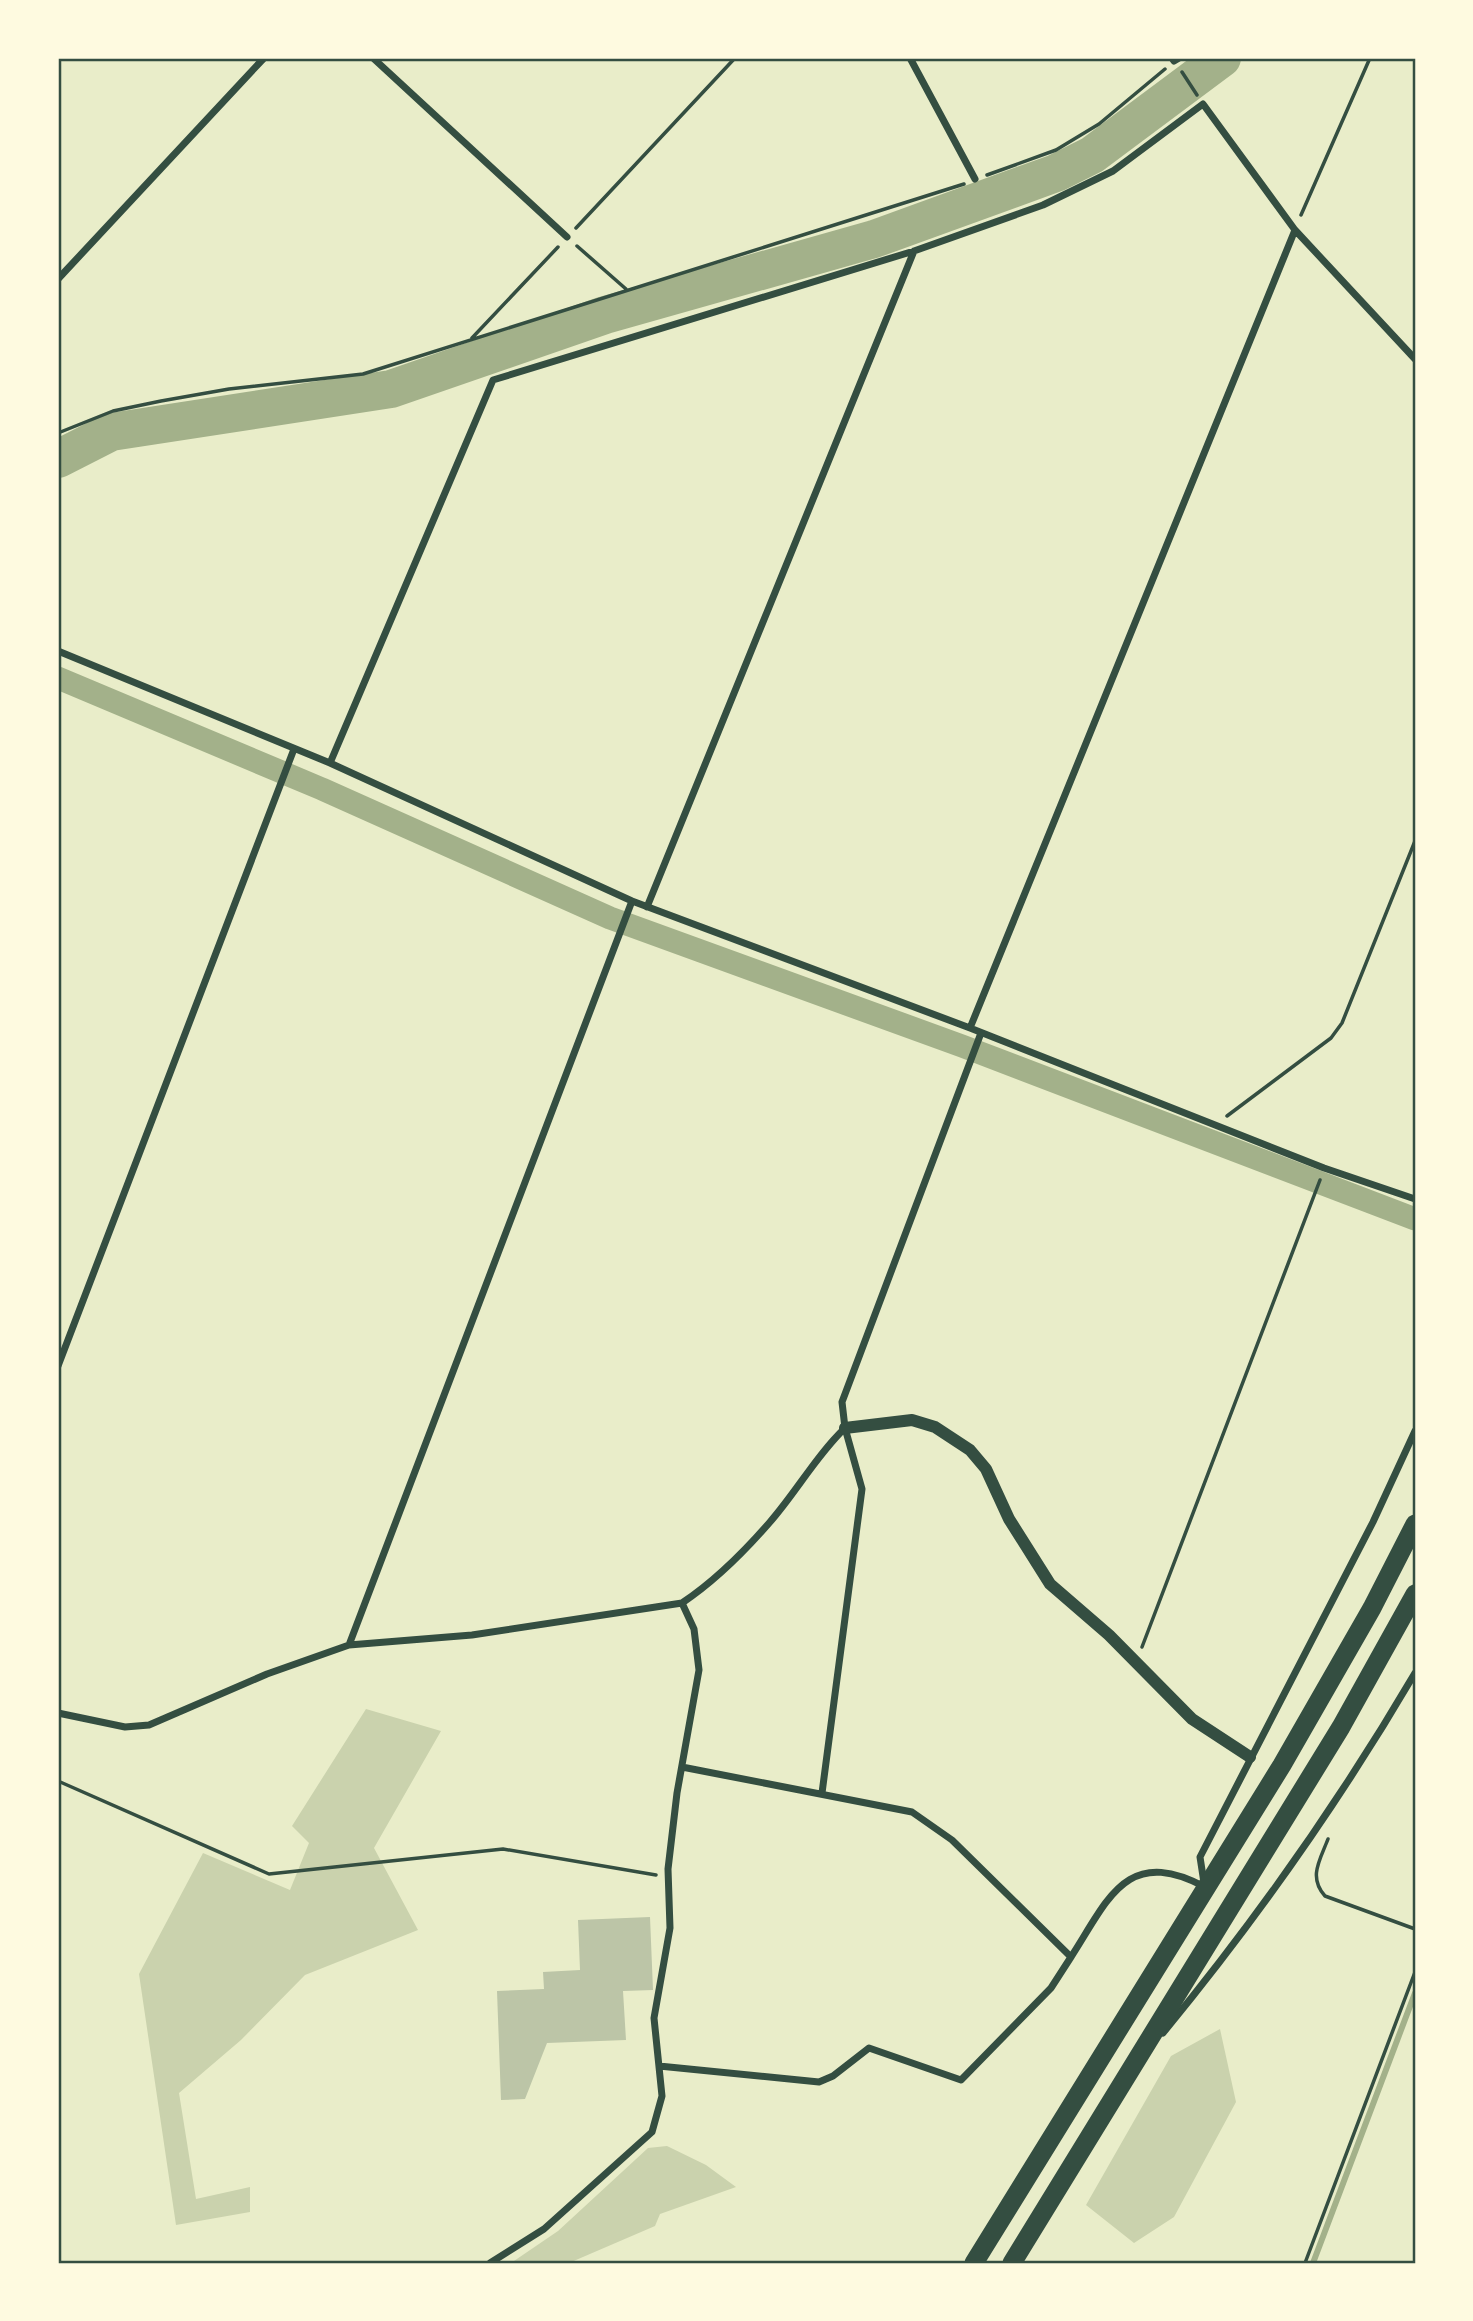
<svg xmlns="http://www.w3.org/2000/svg" width="1473" height="2321" viewBox="0 0 1473 2321" font-family="'PT Serif',serif">
  <style>
    .green { fill: #cad2ad }
    .lines { fill: none; stroke-linecap: round; stroke-linejoin: round }
    .stream { stroke: #a3b18a; stroke-width: 6 }
    .canal { stroke: #a3b18a; stroke-width: 23 }
    .river { stroke: #a3b18a; stroke-width: 38 }
    .building { fill: #bcc5a7 }
    .path { stroke: #344e41; stroke-width: 3.5 }
    .minor { stroke: #344e41; stroke-width: 7 }
    .tertiary { stroke: #344e41; stroke-width: 12 }
    .trunk { stroke: #344e41; stroke-width: 19 }
    .neatline { fill: none; stroke: #344e41; stroke-width: 2.5 }
  </style>
  <rect width="100%" height="100%" fill="#e9edc9"/>
  <path class="green" d="M 366,1709 L 441,1731 L 374,1848 L 418,1930 L 305,1975 L 241,2040 L 179,2093 L 196,2199 L 250,2187 L 250,2212 L 176,2225 L 139,1974 L 203,1853 L 290,1890 L 309,1843 L 292,1826 Z
    M 1220,2029 L 1236,2102 L 1174,2217 L 1134,2243 L 1086,2205 L 1171,2056 Z
    M 667,2146 L 706,2165 L 736,2187 L 660,2214 L 655,2226 L 569,2263 L 511,2263 L 558,2231 L 648,2148 Z"/>
  <g class="lines">
    <path class="stream" d="M 1313,2263 L 1415,1993"/>
    <path class="canal" d="M 58,678 L 322,789 L 610,918 L 962,1046 L 1415,1219"/>
    <path class="river" d="M 58,459 L 111,432 L 391,389 L 605,315 L 874,239 L 1056,173 L 1092,155 L 1222,58"/>
  </g>
  <path class="building" d="M 650,1917 L 653,1990 L 623,1991 L 626,2040 L 547,2043 L 525,2099 L 501,2100 L 497,1991 L 544,1989 L 543,1972 L 580,1970 L 578,1920 Z"/>
  <g class="lines">
    <path class="path" d="M 1182,72 L 1197,95
      M 987,175 L 1056,150 L 1099,124 L 1165,69
      M 1301,215 L 1370,58
      M 576,228 L 735,58
      M 577,246 L 626,289
      M 472,338 L 558,247
      M 58,433 L 113,411 L 161,401 L 229,389 L 363,374 L 964,184
      M 1227,1116 L 1331,1038 L 1342,1023 L 1415,841
      M 1142,1647 L 1320,1180
      M 58,1781 L 269,1874 L 503,1849 L 656,1875
      M 1328,1839 C 1320,1860 1308,1877 1325,1896 L 1415,1929
      M 1305,2263 L 1415,1972"/>
    <path class="minor" d="M 373,58 L 567,237
      M 910,58 L 975,179
      M 1172,58 L 1174,61 L 1179,58
      M 58,279 L 264,58
      M 58,651 L 330,763 L 632,901 L 970,1028 L 1324,1168 L 1415,1199
      M 330,763 L 493,380 L 914,251 L 1043,205 L 1113,171 L 1203,104 L 1295,230 L 1415,359
      M 647,907 L 914,251
      M 970,1028 L 1295,230
      M 58,1366 L 294,749
      M 349,1645 L 632,901
      M 58,1713 L 125,1727 L 149,1725 L 267,1674 L 349,1645 L 472,1635 L 682,1603 C 715,1581 744,1552 770,1522 C 797,1491 816,1456 845,1428
      M 682,1767 L 912,1812 L 952,1840 L 1071,1957 C 1108,1900 1126,1845 1205,1887
      M 822,1793 L 862,1489 L 845,1428 L 842,1402 L 981,1033
      M 1204,1883 L 1200,1857 L 1373,1522 L 1415,1431
      M 1163,2033 C 1256,1920 1341,1799 1415,1673
      M 659,2066 L 819,2082 L 833,2076 L 869,2048 L 961,2080 L 1051,1988 L 1071,1957
      M 490,2263 L 544,2229 L 652,2132 L 662,2096 L 654,2018 L 670,1928 L 668,1869 L 677,1793 L 699,1670 L 694,1629 L 682,1603"/>
    <path class="tertiary" d="M 845,1428 L 912,1420 L 935,1427 L 970,1450 L 986,1469 L 1009,1519 L 1050,1584 L 1109,1635 L 1192,1719 L 1250,1757"/>
    <path class="trunk" d="M 974,2263 L 1282,1765 L 1372,1608 L 1415,1524
      M 1012,2263 L 1341,1727 L 1415,1594"/>
  </g>
  <rect width="1473" height="2321" fill="none" stroke="#fefae0" stroke-width="119"/>
  <rect x="60" y="60" width="1354" height="2202" class="neatline"/>
</svg>
